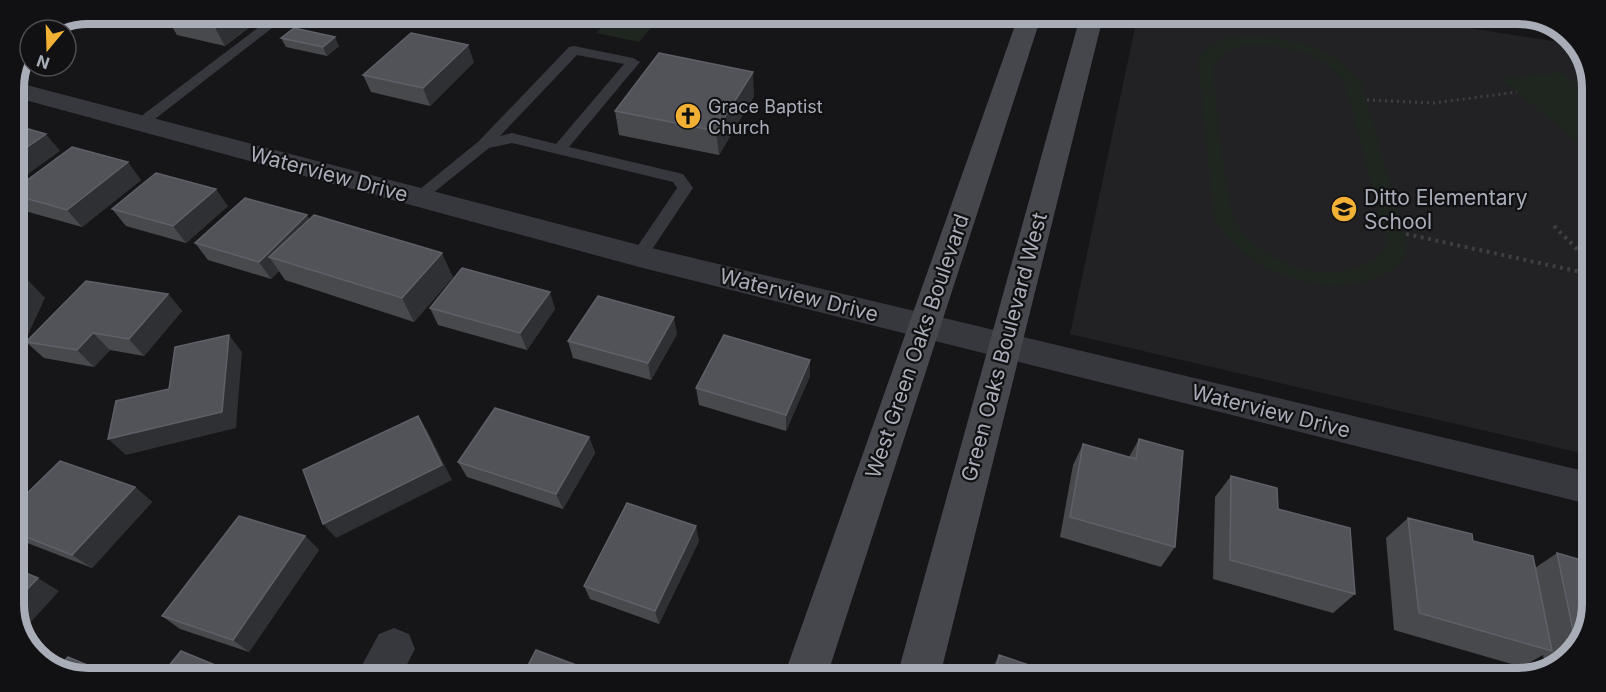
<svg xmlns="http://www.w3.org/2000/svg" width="1606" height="692" viewBox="0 0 1606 692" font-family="Inter,sans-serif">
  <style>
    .built { fill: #222225 }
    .green { fill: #1e261f; fill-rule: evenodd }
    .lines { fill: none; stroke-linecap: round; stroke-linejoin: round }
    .path-far1 { stroke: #3d3f44; stroke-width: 3; stroke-dasharray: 2 4; stroke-linecap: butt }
    .path { stroke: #3d3f44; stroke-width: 4; stroke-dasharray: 3 4.5; stroke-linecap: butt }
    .service { fill: #37383d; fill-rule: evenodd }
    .minor { fill: #37383d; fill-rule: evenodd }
    .tertiary { fill: #37383d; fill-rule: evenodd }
    .secondary { fill: #45474d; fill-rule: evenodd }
    .wall { fill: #47494d }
    .shaded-wall { fill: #2f3033 }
    .building { fill: #525359; stroke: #5f6168; stroke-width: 1.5 }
    .labels { text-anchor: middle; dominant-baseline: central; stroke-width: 4.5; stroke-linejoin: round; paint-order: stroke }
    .far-poi-label { font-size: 18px; fill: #a8adb8; stroke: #111113; text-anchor: start }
    .street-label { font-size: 21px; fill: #a8adb8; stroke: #111113 }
    .poi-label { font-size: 21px; fill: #a8adb8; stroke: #111113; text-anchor: start }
    .rim { fill: none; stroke: #a8adb8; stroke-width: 8 }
  </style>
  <rect width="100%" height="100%" fill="#161618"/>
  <path class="built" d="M 1137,18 L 1411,19 L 1578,45 L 1592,83 L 1589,455 L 1070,334 Z"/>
  <path class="green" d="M 612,16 L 661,16 L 639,42 L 596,33 Z
    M 1256,36 C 1294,38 1338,50 1361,82 L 1407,242 C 1408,258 1399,268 1385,274 C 1328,302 1246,274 1214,219 L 1198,61 C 1208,38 1234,36 1256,36 ZM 1264,45 C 1293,47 1329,57 1345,84 L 1386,238 C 1386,250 1379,256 1369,262 C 1325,287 1262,263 1236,223 C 1228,212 1213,88 1214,70 C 1220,47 1244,45 1264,45 Z
    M 1561,72 L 1592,96 L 1592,154 L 1501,79 Z"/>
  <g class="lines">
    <path class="path-far1" d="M 1367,100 L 1434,103 L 1517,92"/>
    <path class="path" d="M 1554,226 L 1591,263
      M 1406,234 L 1590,274"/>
    <path class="service" d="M 276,14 L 290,14 L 146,126 L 136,126 L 136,120 Z
      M 574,46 L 633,58 L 640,62 L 569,147 L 683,174 L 693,188 L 645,260 L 639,262 L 631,256 L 677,188 L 673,182 L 512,143 L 489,148 L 422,202 L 417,203 L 409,198 L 479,141 L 569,47 ZM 577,55 L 624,64 L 556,144 L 512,133 L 500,136 Z"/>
    <path class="minor" d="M 394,628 L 409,634 L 415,649 L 402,674 L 357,674 L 379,634 Z"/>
    <path class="tertiary" d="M 15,82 L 639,245 L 1588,472 L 1588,504 L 639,267 L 14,97 Z"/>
    <path class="secondary" d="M 1018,17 L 1041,17 L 827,676 L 784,676 Z
      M 1080,17 L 1103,17 L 940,676 L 897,676 Z"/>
  </g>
  <path class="wall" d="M 167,18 L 259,20 L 225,46 L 177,35 Z
    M 281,38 L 339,46 L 327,56 L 286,47 Z
    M 474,62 L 430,106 L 371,92 L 363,75 Z
    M 754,96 L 719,155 L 619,135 L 615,111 Z
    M 141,180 L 82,227 L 25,211 L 14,199 L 14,190 Z
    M 228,206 L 186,243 L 126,226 L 112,209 Z
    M 309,219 L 453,277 L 414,322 L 285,280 L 279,271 L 271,279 L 208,260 L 195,243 Z
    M 168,294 L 182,311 L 144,356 L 110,350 L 94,367 L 44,358 L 26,342 Z
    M 430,308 L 555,309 L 527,350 L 438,325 Z
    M 677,334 L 651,380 L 573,358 L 568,341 Z
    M 810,376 L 786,431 L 699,405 L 696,388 Z
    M 589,437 L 595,453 L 563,509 L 467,477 L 458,462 Z
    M 1139,439 L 1175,547 L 1161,567 L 1060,537 L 1073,465 L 1083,444 L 1129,457 Z
    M 1231,476 L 1278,509 L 1355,594 L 1333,613 L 1213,579 L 1215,497 Z
    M 135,487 L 152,502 L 92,568 L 17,539 L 14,537 L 14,506 Z
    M 1408,518 L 1473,541 L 1535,568 L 1557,553 L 1587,632 L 1559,666 L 1546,670 L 1543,655 L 1522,667 L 1394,630 L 1386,538 Z
    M 305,536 L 319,550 L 249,652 L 180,629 L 162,616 Z
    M 699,541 L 659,624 L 590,599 L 584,586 Z
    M 999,655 L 1065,677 L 990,676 L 991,671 Z"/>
  <path class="shaded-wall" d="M 235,14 L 256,14 L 259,20 L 225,46 L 215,28 Z
    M 335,37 L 339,46 L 327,56 L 323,47 Z
    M 468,45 L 474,62 L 430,106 L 423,88 Z
    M 753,72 L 754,96 L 719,155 L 716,131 Z
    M 46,134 L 60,151 L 14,184 L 14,156 Z
    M 128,162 L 141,180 L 82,227 L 67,210 Z
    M 216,189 L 228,206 L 186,243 L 173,226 Z
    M 307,215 L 317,232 L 269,257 L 279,271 L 271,279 L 259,262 Z
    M 442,253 L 453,277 L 414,322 L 402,298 Z
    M 22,274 L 45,298 L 17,358 L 14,355 L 14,290 Z
    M 550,292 L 555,309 L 527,350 L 520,333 Z
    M 168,294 L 182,311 L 144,356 L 129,339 Z
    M 674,317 L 677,334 L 651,380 L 648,363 Z
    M 93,333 L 110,350 L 94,367 L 77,350 Z
    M 229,335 L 242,352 L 236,428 L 126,455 L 108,439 L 222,412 Z
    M 810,360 L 810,376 L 786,431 L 786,415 Z
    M 418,416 L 428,432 L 452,480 L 336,538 L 323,524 Z
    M 589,437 L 595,453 L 563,509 L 556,494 Z
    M 135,487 L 152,502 L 92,568 L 72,555 Z
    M 696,526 L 699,541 L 659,624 L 655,611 Z
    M 305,536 L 319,550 L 249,652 L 233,640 Z
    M 38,578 L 59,591 L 22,632 L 14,609 L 14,603 Z"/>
  <path class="building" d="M 172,14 L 235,14 L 215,28 L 167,18 Z
    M 294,28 L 335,37 L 323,47 L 281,38 Z
    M 411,33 L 468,45 L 423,88 L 363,75 Z
    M 659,53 L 753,72 L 716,131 L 615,111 Z
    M 18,126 L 46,134 L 14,156 L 14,129 Z
    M 72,147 L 128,162 L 67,210 L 14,195 L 14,190 Z
    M 156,173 L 216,189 L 173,226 L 112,209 Z
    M 245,198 L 307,215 L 259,262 L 195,243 Z
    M 314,215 L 442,253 L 402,298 L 269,257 Z
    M 462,268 L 550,292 L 520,333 L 430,308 Z
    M 22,274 L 14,290 L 14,275 Z
    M 86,281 L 168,294 L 129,339 L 93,333 L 77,350 L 26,342 Z
    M 598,296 L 674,317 L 648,363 L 568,341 Z
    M 229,335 L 222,412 L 108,439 L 116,401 L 169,389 L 175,347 Z
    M 724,335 L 810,360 L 786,415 L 696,388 Z
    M 495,408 L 589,437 L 556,494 L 458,462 Z
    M 418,416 L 442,465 L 323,524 L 303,470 Z
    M 1139,439 L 1183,451 L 1175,547 L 1070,517 L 1083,444 L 1136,459 Z
    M 60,461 L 135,487 L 72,555 L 14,532 L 14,506 Z
    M 1231,476 L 1277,488 L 1278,509 L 1350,528 L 1355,594 L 1230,560 Z
    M 627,503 L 696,526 L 655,611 L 584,586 Z
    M 239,516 L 305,536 L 233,640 L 162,616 Z
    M 1408,518 L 1472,534 L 1473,541 L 1533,556 L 1552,651 L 1419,613 Z
    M 1557,553 L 1588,562 L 1587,632 L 1576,645 Z
    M 14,568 L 38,578 L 14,603 Z
    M 536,650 L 603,675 L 523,675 Z
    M 181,651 L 237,674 L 163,673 Z
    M 999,655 L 1065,677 L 995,676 Z
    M 68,657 L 106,673 L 60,673 L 56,670 Z"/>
  <defs>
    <symbol id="church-disc" viewBox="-11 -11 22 22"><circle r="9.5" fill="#f2b134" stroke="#111113"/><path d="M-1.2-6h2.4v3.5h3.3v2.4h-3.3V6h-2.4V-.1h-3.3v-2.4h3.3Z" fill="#111"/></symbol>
    <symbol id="school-disc" viewBox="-11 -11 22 22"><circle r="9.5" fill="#f2b134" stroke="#111113"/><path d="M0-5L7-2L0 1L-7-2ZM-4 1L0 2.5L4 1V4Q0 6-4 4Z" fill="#111"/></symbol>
  </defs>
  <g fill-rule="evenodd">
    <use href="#church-disc" x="673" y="101" width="30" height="30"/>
    <use href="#school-disc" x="1329" y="194" width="30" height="30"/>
  </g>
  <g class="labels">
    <g class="far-poi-label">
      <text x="708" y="106">Grace Baptist<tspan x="708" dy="21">Church</tspan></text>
    </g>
    <g class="street-label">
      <text transform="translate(329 174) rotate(15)">Waterview Drive</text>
      <text transform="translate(799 295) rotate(14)">Waterview Drive</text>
      <text transform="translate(917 346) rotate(-71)">West Green Oaks Boulevard</text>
      <text transform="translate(1004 347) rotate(-75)">Green Oaks Boulevard West</text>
      <text transform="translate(1271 411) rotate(14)">Waterview Drive</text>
    </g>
    <g class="poi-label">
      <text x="1364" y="197">Ditto Elementary<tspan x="1364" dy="24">School</tspan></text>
    </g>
  </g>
  <path d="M0 0H1606V692H0ZM88 24H1518A64 64 0 0 1 1582 88V604A64 64 0 0 1 1518 668H88A64 64 0 0 1 24 604V88A64 64 0 0 1 88 24Z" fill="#111113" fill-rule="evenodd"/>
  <path class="rim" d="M88 24H1518A64 64 0 0 1 1582 88V604A64 64 0 0 1 1518 668H88A64 64 0 0 1 24 604V88A64 64 0 0 1 88 24Z"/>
  <g transform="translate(48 48) rotate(199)"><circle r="28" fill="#111113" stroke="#4d4f55" stroke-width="1.5"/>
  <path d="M0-4.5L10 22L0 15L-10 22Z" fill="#f2b134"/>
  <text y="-9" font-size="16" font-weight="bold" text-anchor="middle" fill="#a8adb8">N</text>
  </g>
</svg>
